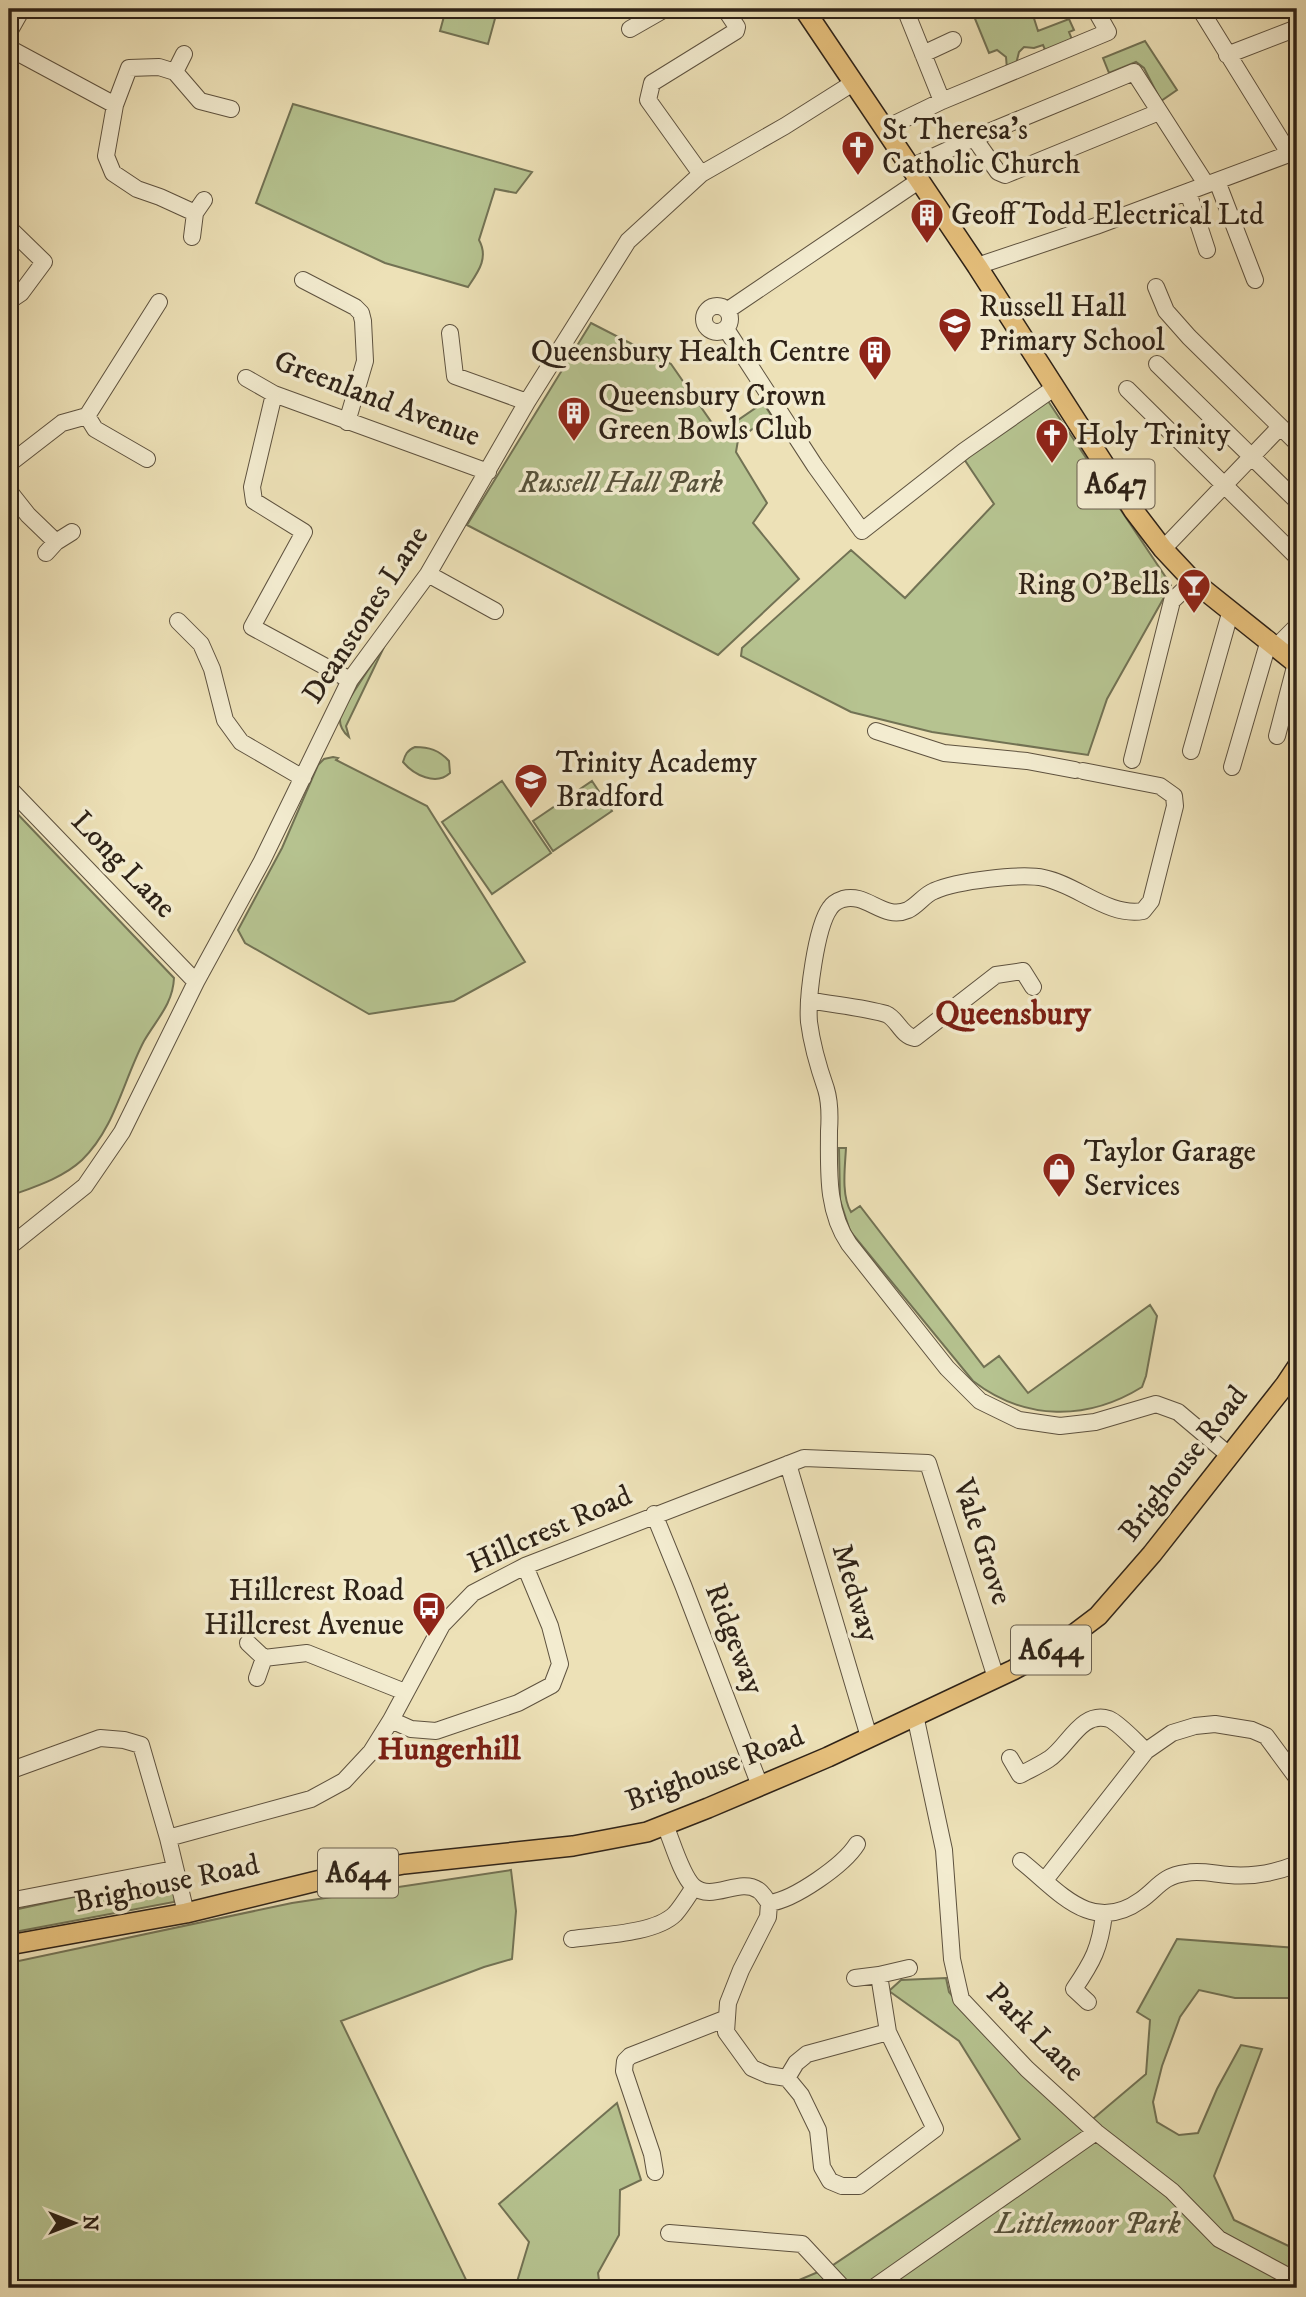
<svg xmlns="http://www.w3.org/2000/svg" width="1306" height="2297" viewBox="0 0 1306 2297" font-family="'IM FELL DW Pica',serif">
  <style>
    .green { fill: #b6c390; stroke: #727254; stroke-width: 2 }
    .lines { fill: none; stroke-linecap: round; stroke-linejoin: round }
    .minor-casing { stroke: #5e523f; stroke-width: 18 }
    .major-casing { stroke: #2e2217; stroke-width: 22 }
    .minor { stroke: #f3ecd0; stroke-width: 16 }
    .major { stroke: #e6c07c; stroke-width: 19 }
    .labels { text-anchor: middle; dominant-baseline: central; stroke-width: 7; stroke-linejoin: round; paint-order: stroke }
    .shield { fill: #f3ecd0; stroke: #695f4e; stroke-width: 2 }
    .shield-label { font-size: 28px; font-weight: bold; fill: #2e2217 }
    .poi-label { font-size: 30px; fill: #2e2217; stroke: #f3ecd0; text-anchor: start }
    .street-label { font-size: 30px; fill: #2e2217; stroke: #f3ecd0 }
    .park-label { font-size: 30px; font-style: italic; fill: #57523b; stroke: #f3ecd0 }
    .neighbourhood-label { font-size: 32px; font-weight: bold; fill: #7a1f14; stroke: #f3ecd0 }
    .quarter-label { font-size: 33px; font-weight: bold; fill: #7a1f14; stroke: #f3ecd0 }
  </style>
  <rect width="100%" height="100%" fill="#ede1b7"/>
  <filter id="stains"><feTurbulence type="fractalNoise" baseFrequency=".00286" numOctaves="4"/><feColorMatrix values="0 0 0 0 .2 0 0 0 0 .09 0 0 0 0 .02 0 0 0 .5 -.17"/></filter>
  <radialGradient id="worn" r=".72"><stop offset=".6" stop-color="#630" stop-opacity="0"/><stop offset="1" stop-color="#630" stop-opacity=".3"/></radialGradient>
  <path class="green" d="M 446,9 L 473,9 L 496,15 L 488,44 L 440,31 Z
    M 971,9 L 1031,9 L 1038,31 L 1069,19 L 1074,30 L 1069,32 L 1073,42 L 1046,52 L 1043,45 L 1034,48 L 1024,47 L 1019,52 L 1016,64 L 1007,69 L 1006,57 L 997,50 L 989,53 Z
    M 1145,41 L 1177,90 L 1161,101 L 1144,68 L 1136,62 L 1109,73 L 1103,58 Z
    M 293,104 L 532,172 L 516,193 L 495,189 L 479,240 C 489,258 478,272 468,287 L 385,263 L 256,203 Z
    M 591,323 L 671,364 L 719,433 L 763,403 L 771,415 L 738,440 L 736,452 L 767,503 L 753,523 L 799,579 L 718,655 L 467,525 Z
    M 1048,401 L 1171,585 L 1107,699 L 1088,755 L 932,732 L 851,712 L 741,656 L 742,648 L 851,550 L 905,598 L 994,504 L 964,459 Z
    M 385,645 L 346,726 L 349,737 C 343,732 339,726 340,717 C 343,705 376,659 385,645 Z
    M 415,747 C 429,747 439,750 449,761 L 450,773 C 436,786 414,775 403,762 C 405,755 407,750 415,747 Z
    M 333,757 L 338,758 L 336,760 L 427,806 L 525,962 L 454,1001 L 369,1014 L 245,943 L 238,930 L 282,848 L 318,765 L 324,759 Z
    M 502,781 L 551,853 L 492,894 L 442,822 Z
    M 592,781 L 612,811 L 553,851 L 533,821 Z
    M 9,805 L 174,978 C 173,1004 156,1020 144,1041 C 123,1081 115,1128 82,1160 C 64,1177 37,1186 15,1194 L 9,1191 Z
    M 839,1148 L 846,1148 C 845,1167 841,1195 851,1212 L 860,1206 L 984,1367 L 999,1356 L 1028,1393 L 1150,1305 L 1157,1316 L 1146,1376 L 1142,1387 C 1087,1421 1025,1421 973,1381 L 850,1231 L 840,1200 Z
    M 511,1870 L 516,1911 L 512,1959 L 484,1967 L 341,2021 L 468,2284 L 484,2288 L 9,2288 L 9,1963 L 292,1903 Z
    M 156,1879 L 171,1883 L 176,1895 L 174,1902 L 9,1933 L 9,1911 Z
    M 1177,1939 L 1297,1948 L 1297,1998 L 1235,1998 L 1199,1990 L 1180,2017 L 1162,2066 L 1153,2102 L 1157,2122 L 1179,2135 L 1198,2133 L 1217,2089 L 1241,2045 L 1262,2049 L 1214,2176 L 1234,2220 L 1297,2250 L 1297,2288 L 784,2288 L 787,2285 L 830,2267 L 1020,2139 L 959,2041 L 889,1991 L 901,1980 L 946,1978 L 949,1992 L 974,2022 L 1081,2129 L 1146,2074 L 1150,2020 L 1137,2012 Z
    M 617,2103 L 641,2180 L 620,2190 L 619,2235 L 598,2273 L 600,2288 L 511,2288 L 516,2285 L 529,2242 L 499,2204 Z"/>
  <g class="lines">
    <defs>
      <path id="minor" d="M 905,9 L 942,101
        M 1200,9 L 1289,153
        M 630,29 L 665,9
        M 9,32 L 22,9
        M 9,48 L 115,105 L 106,156 L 113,173 L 137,189 L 160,197 L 195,213
        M 923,54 L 953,40
        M 1227,55 L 1297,28
        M 175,72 L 184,54
        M 115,105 L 129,68 L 159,67 L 175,72 L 200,101 L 231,109
        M 884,129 L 942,101 L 1108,32 L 1095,9
        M 974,138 L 998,172 L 1005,175 L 1159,112
        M 911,167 L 974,138 L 1134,72 L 1206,184
        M 701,174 L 648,100 L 652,83 L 736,31 L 737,27 L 725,9
        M 1217,181 L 1255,280
        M 1188,192 L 1207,250
        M 9,228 L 44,262 L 21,293 L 9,301
        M 192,237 L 195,213 L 204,200
        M 977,266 L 1096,226 L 1297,151
        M 303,280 L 355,307 L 361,313 L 363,321 L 365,361 L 347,422
        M 1156,287 L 1166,311 L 1189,337 L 1297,443
        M704 319a13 13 0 1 1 26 0a13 13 0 1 1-26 0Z
        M 728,310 L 920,180
        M 726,329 L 815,466 L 862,531 L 964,451 L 1054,388
        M 450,333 L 455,376 L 527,402
        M 1157,364 L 1297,501
        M 246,378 L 274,394 L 488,472
        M 1127,389 L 1297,557
        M 274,394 L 252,487 L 254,501 L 304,532 L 252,627 L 350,680
        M 87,416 L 95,429 L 147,459
        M 9,464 L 62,423 L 87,416 L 159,302
        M 9,491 L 28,515 L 56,542
        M 1163,549 L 1280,427
        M 46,553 L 56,542 L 72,532
        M 428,574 L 495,611
        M 178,621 L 201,644 L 212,669 L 225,720 L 241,742 L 303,778
        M 1277,646 L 1297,626
        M 876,731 L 944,753 L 1027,761 L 1075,770
        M 1277,736 L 1296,663
        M 1191,751 L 1231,610
        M 1132,760 L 1172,601 L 1193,581
        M 1232,767 L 1269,640
        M 1083,771 L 1160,786 L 1174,796 L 1175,806 L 1151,901 L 1143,911 C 1108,917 1078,885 1044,878 C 1021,873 956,881 934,891 C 924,895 918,905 908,910 C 883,921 867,892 843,899 C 837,901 833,903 830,908 C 816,927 807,998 809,1022 C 812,1046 818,1066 826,1089 C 830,1102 830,1116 829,1131 C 829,1170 826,1210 849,1244 L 947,1368 L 980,1401 L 1019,1420 L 1060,1426 L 1095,1422 L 1156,1404 L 1178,1412 L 1229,1455
        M 9,788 L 196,982
        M 809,1000 C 834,1005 862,1007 886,1014 C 898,1019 901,1036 915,1038 L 996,975 L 1023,971 L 1033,987
        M 9,1247 L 85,1186 L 122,1132 L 196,982 L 262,861 L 350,680 L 428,574 L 527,402 L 628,241 L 701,174 L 785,126 L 853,83
        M 788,1464 L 869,1737
        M 654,1514 L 683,1585 L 760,1786
        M 248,1643 L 264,1658 L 307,1653 L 405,1692
        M 257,1678 L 264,1658
        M 915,1715 L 944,1850 L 952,1959 L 961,1999 L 1027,2069 L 1096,2132 L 1172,2191 L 1219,2239 L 1297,2281
        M 391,1720 L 411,1729 L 436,1731 L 518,1703 L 552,1685 L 560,1664 L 550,1626 L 525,1566
        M 1010,1758 L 1020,1775 C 1029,1770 1040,1765 1049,1759 C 1068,1747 1081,1710 1109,1719 C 1119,1723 1137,1743 1146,1751
        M 9,1771 L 100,1738 L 124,1740 L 141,1745 L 168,1838 L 186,1913
        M 665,1825 C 672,1841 681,1874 693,1886 C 712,1903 739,1877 758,1890 C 762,1892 766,1899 769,1903 L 768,1917 L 741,1970 L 728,2003 L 726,2032 L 752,2068 L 768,2075 L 787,2078 L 796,2063 L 807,2054 L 888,2032 L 935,2129 L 859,2186 L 842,2186 L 830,2181 L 822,2167 L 818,2130 L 801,2095 L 787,2078
        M 168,1838 L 311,1799 L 344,1781 L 371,1752 L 391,1720 L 442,1625 L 473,1593 L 525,1566 L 804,1458 L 928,1463 L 996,1678
        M 1021,1861 C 1058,1890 1091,1936 1141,1900 C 1158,1888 1162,1876 1186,1873 C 1200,1870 1214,1874 1229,1875 C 1253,1877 1275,1873 1297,1864
        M 1045,1880 L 1146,1751 L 1172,1733 L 1195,1726 L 1215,1724 L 1252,1730 L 1266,1736 L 1297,1778
        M 9,1901 L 174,1869
        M 769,1903 C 794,1900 844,1865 857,1844
        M 572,1939 C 599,1935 655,1934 675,1914 C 682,1906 688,1896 694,1887
        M 855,1978 L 879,1975
        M 1088,2002 L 1074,1989 C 1093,1961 1100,1948 1104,1914
        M 888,2032 L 879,1975 L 909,1968
        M 655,2172 L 652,2154 L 624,2071 L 625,2061 L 630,2056 L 727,2018
        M 669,2233 L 802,2244 L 843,2288
        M 873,2288 L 1096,2132"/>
      <path id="major" d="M 804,9 L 977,266 L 1134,511 L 1163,549 L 1193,581 L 1297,664
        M 9,1945 L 186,1913 L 329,1878 L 404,1864 L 573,1846 L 647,1832 L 708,1808 L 828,1757 L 1013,1670 L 1061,1644 L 1098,1616 L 1152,1554 L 1285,1385 L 1297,1367"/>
    </defs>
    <use href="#minor" class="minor-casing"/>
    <use href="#major" class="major-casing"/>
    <use href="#minor" class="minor"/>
    <use href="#major" class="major"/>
  </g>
  <defs>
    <symbol id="church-pin" viewBox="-11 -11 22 30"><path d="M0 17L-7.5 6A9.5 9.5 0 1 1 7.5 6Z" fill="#8f2418" stroke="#f3ecd0"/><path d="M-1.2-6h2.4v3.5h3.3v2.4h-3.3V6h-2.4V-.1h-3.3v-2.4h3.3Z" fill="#fff"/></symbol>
    <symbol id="building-pin" viewBox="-11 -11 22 30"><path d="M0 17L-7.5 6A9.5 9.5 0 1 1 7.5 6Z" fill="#8f2418" stroke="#f3ecd0"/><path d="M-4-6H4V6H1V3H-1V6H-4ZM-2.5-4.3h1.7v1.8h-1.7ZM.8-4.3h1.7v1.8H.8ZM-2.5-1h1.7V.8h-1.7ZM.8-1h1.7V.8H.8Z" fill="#fff"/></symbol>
    <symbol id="school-pin" viewBox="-11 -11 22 30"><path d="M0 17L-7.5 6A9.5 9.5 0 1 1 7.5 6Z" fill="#8f2418" stroke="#f3ecd0"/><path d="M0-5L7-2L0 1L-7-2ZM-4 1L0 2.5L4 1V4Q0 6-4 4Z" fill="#fff"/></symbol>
    <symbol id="bar-pin" viewBox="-11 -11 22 30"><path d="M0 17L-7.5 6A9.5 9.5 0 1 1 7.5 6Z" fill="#8f2418" stroke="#f3ecd0"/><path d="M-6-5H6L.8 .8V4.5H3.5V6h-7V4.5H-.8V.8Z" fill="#fff"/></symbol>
    <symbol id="shop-pin" viewBox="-11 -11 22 30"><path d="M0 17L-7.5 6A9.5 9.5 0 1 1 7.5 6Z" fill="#8f2418" stroke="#f3ecd0"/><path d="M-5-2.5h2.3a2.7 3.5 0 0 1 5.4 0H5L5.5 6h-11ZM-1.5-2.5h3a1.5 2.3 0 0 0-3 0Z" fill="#fff"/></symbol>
    <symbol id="bus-pin" viewBox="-11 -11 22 30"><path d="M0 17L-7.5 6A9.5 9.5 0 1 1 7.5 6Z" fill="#8f2418" stroke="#f3ecd0"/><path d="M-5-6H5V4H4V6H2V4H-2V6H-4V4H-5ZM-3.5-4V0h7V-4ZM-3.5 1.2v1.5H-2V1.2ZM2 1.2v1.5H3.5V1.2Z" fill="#fff"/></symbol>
  </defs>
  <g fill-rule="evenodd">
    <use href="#church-pin" x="839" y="128" width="38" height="52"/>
    <use href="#building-pin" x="908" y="196" width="38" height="52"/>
    <use href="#school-pin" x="936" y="305" width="38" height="52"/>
    <use href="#building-pin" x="856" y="333" width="38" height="52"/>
    <use href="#building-pin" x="555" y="394" width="38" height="52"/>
    <use href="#church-pin" x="1033" y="416" width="38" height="52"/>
    <use href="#bar-pin" x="1175" y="566" width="38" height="52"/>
    <use href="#school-pin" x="512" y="761" width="38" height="52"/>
    <use href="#shop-pin" x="1040" y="1150" width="38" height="52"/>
    <use href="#bus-pin" x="410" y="1589" width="38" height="52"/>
  </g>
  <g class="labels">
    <g class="shield">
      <rect x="1077.5" y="459.5" width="77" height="49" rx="5"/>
      <rect x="1011" y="1625.5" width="80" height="49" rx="5"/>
      <rect x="318" y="1848.5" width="80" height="49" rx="5"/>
    </g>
    <g class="shield-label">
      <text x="1116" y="484">A647</text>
      <text x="1051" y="1650">A644</text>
      <text x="358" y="1873">A644</text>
    </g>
    <g class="poi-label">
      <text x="882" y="130">St Theresa's<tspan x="882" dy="34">Catholic Church</tspan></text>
      <text x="951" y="215">Geoff Todd Electrical Ltd</text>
      <text x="979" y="307">Russell Hall<tspan x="979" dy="34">Primary School</tspan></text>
      <text x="850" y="352" text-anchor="end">Queensbury Health Centre</text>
      <text x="598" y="396">Queensbury Crown<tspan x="598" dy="34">Green Bowls Club</tspan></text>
      <text x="1076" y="435">Holy Trinity</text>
      <text x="1170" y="585" text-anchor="end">Ring O'Bells</text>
      <text x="556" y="763">Trinity Academy<tspan x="556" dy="34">Bradford</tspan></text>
      <text x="1084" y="1152">Taylor Garage<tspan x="1084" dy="34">Services</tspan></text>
      <text x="404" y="1591" text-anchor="end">Hillcrest Road<tspan x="404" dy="34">Hillcrest Avenue</tspan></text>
    </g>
    <g class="street-label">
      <text transform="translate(377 399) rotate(21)">Greenland Avenue</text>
      <text transform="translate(366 615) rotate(-57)">Deanstones Lane</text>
      <text transform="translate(123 865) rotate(46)">Long Lane</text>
      <text transform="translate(1184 1464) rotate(-52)">Brighouse Road</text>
      <text transform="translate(550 1530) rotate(-24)">Hillcrest Road</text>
      <text transform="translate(982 1542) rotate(72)">Vale Grove</text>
      <text transform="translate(855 1593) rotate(73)">Medway</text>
      <text transform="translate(734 1639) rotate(69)">Ridgeway</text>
      <text transform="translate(715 1769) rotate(-21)">Brighouse Road</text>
      <text transform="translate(167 1884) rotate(-12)">Brighouse Road</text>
      <text transform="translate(1035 2033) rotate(45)">Park Lane</text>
    </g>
    <g class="park-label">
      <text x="621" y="483">Russell Hall Park</text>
      <text x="1088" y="2224">Littlemoor Park</text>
    </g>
    <g class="neighbourhood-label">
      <text x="449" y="1750">Hungerhill</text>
    </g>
    <g class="quarter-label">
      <text x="1013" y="1014">Queensbury</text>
    </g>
  </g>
  <rect width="1306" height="2297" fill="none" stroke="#ede1b7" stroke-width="35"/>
  <rect x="10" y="10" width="1285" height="2276" fill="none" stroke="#2e2217" stroke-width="3.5"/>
  <rect x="18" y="18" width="1271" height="2262" fill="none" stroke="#2e2217" stroke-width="2"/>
  <g transform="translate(74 2223) rotate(90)" stroke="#f3ecd0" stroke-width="5" paint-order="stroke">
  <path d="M0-5L12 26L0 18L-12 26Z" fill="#2e2217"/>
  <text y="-10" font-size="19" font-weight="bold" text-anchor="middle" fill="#2e2217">N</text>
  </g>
  <rect width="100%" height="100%" filter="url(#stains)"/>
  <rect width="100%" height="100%" fill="url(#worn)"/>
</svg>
